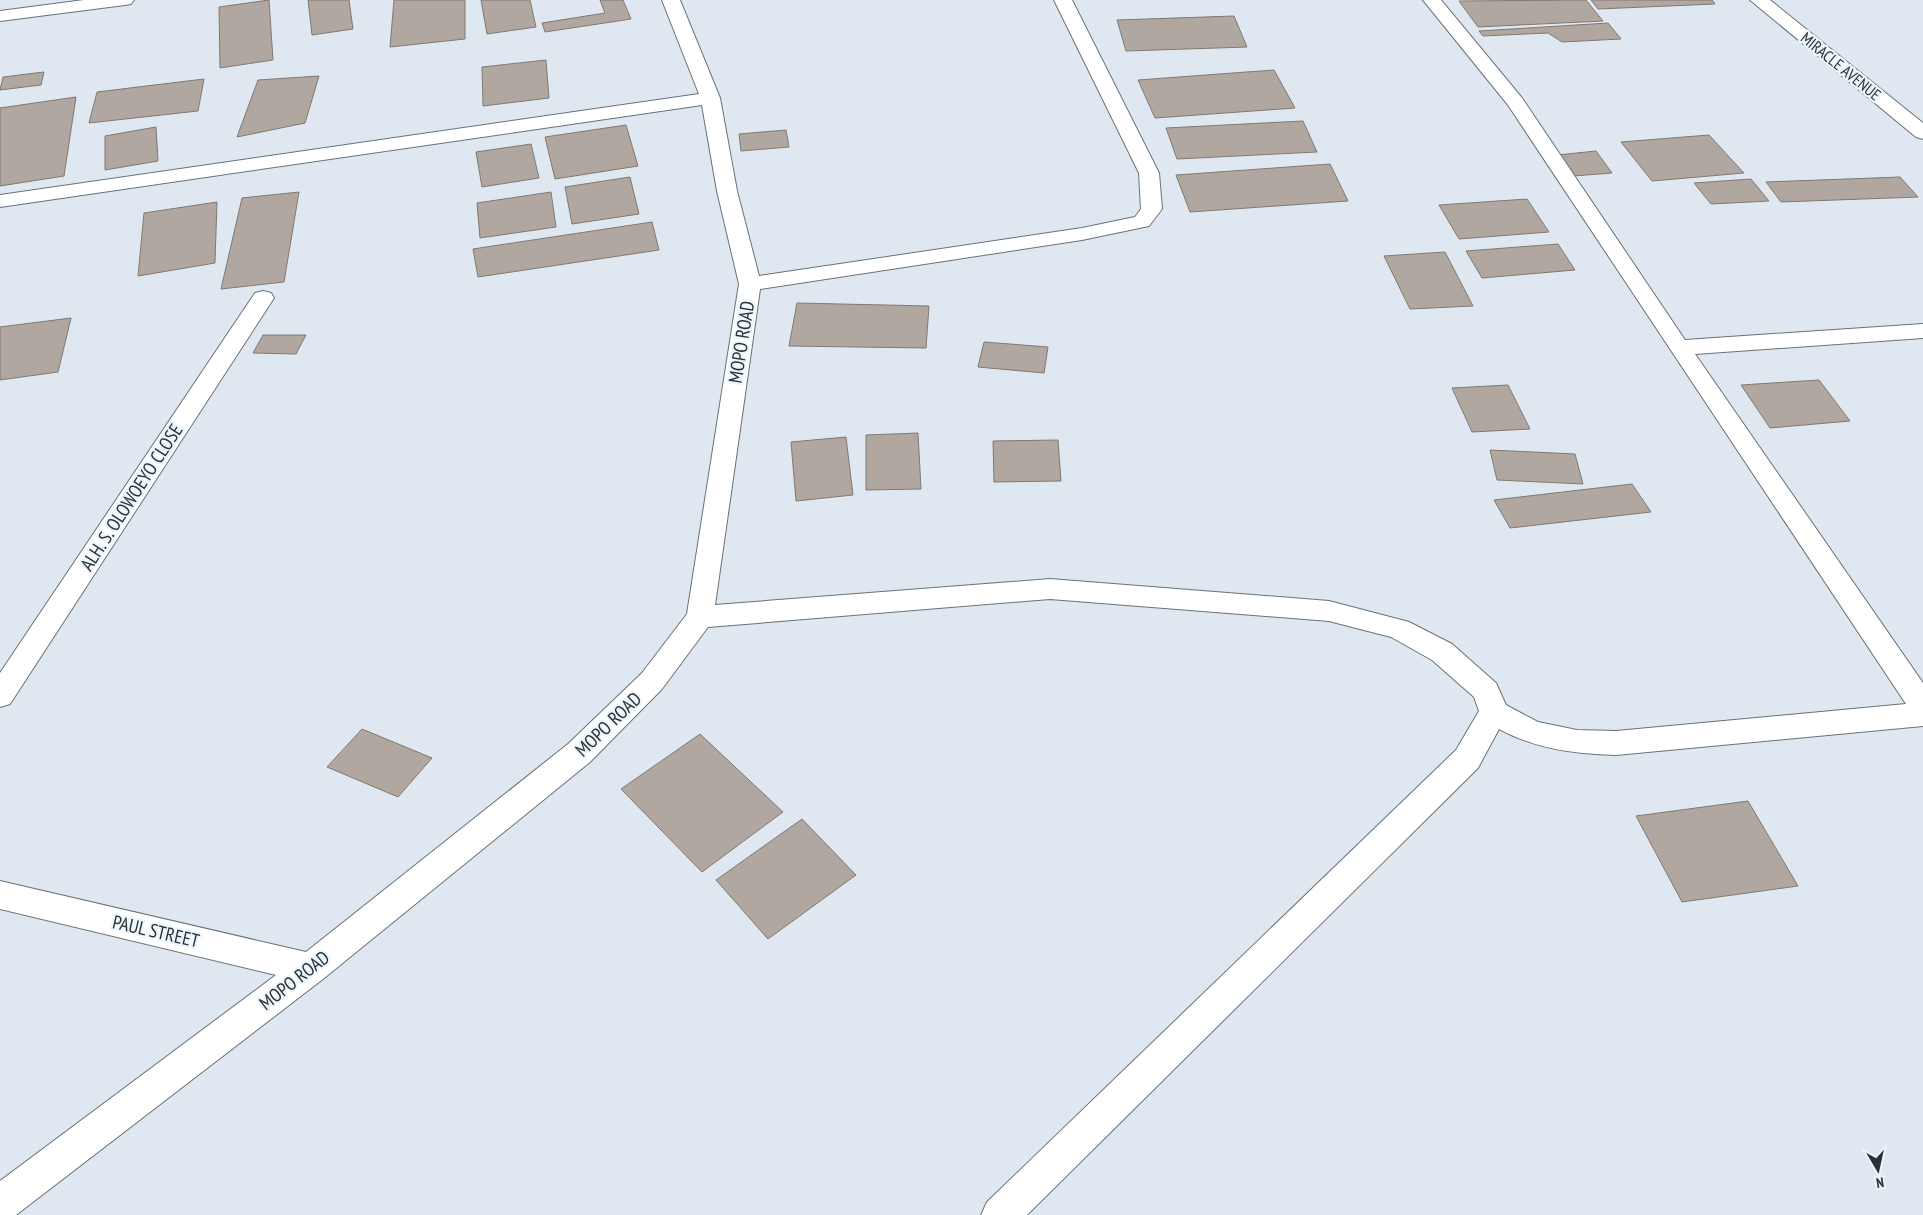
<svg xmlns="http://www.w3.org/2000/svg" width="1923" height="1215" viewBox="0 0 1923 1215" font-family="'PT Sans Narrow',sans-serif">
  <style>
    .building { fill: #b1a7a1; stroke: #817872 }
    .lines { fill: none; stroke-linecap: round; stroke-linejoin: round }
    .street-casing { stroke: #697278; stroke-width: 2 }
    .street { fill: #fff; fill-rule: evenodd }
    .labels { text-anchor: middle; dominant-baseline: central; stroke-width: 4.5; stroke-linejoin: round; paint-order: stroke }
    .far-street-label { font-size: 16px; fill: #2d3134; stroke: #ecf6fd }
    .street-label { font-size: 19px; fill: #2d3134; stroke: #ecf6fd }
  </style>
  <rect width="100%" height="100%" fill="#dfe8f0"/>
  <path class="building" d="M 269,0 L 273,60 L 220,68 L 219,7 Z
    M 308,0 L 349,0 L 353,29 L 312,35 Z
    M 394,0 L 465,0 L 465,39 L 390,47 Z
    M 481,0 L 530,0 L 536,27 L 487,34 Z
    M 600,0 L 623,0 L 631,19 L 545,32 L 542,23 L 605,13 Z
    M 1586,0 L 1603,21 L 1478,27 L 1459,1 Z
    M 1591,0 L 1712,0 L 1715,4 L 1598,9 Z
    M 1234,16 L 1247,47 L 1126,51 L 1117,20 Z
    M 1608,23 L 1621,39 L 1562,42 L 1548,33 L 1483,36 L 1479,31 Z
    M 546,60 L 549,98 L 483,106 L 482,67 Z
    M 1274,70 L 1295,108 L 1155,118 L 1138,80 Z
    M 44,72 L 41,85 L 0,90 L 3,77 Z
    M 319,76 L 305,123 L 237,137 L 258,80 Z
    M 204,79 L 198,111 L 89,123 L 97,92 Z
    M 76,97 L 64,176 L 0,186 L 0,108 Z
    M 1303,121 L 1317,152 L 1177,159 L 1166,128 Z
    M 626,125 L 638,166 L 555,179 L 545,137 Z
    M 156,127 L 158,161 L 105,170 L 105,136 Z
    M 786,130 L 789,147 L 741,151 L 739,134 Z
    M 1709,135 L 1744,173 L 1652,181 L 1621,142 Z
    M 531,144 L 539,178 L 482,187 L 476,152 Z
    M 1596,151 L 1612,173 L 1573,176 L 1557,155 Z
    M 1330,164 L 1348,201 L 1190,212 L 1176,175 Z
    M 630,177 L 639,214 L 572,224 L 565,187 Z
    M 1900,177 L 1918,197 L 1781,202 L 1766,182 Z
    M 1751,179 L 1769,201 L 1711,204 L 1694,183 Z
    M 299,192 L 284,282 L 221,289 L 242,198 Z
    M 551,192 L 556,227 L 480,238 L 477,203 Z
    M 1527,199 L 1549,232 L 1459,239 L 1439,205 Z
    M 217,202 L 215,263 L 138,276 L 144,213 Z
    M 652,222 L 659,250 L 478,277 L 473,249 Z
    M 1558,244 L 1575,270 L 1482,278 L 1466,251 Z
    M 1445,252 L 1473,306 L 1410,309 L 1384,256 Z
    M 797,303 L 929,306 L 926,348 L 789,346 Z
    M 71,318 L 58,372 L 0,380 L 0,327 Z
    M 263,335 L 306,335 L 296,354 L 253,353 Z
    M 984,342 L 1048,347 L 1044,373 L 978,367 Z
    M 1819,380 L 1850,421 L 1770,428 L 1741,385 Z
    M 1508,385 L 1530,429 L 1472,432 L 1452,388 Z
    M 918,433 L 921,489 L 866,490 L 866,435 Z
    M 846,437 L 853,495 L 796,501 L 791,442 Z
    M 1058,440 L 1061,481 L 994,482 L 993,441 Z
    M 1490,450 L 1575,454 L 1583,484 L 1497,480 Z
    M 1632,484 L 1651,512 L 1510,528 L 1494,500 Z
    M 362,729 L 432,758 L 398,797 L 327,767 Z
    M 700,734 L 783,812 L 702,872 L 621,789 Z
    M 1748,801 L 1798,886 L 1682,902 L 1636,816 Z
    M 802,819 L 856,875 L 768,939 L 716,880 Z"/>
  <g class="lines">
    <defs>
      <path id="street" d="M 84,0 L 134,0 L 131,4 L 125,5 L 0,21 L 0,11 Z
        M 662,0 L 680,0 L 720,98 L 737,191 L 759,276 L 1082,228 L 1135,217 L 1141,209 L 1139,173 L 1054,0 L 1072,0 L 1159,173 L 1162,209 L 1149,226 L 1082,240 L 760,289 L 715,605 L 1050,579 L 1329,601 L 1409,622 L 1452,644 L 1496,683 L 1506,705 L 1538,722 L 1577,730 L 1616,731 L 1906,704 L 1508,105 L 1423,0 L 1441,0 L 1522,98 L 1685,340 L 1923,324 L 1923,338 L 1695,354 L 1923,683 L 1923,726 L 1616,755 C 1574,754 1536,749 1499,729 L 1478,768 L 1027,1215 L 981,1215 L 987,1202 L 1456,750 L 1479,711 L 1474,697 L 1432,660 L 1391,637 L 1329,621 L 1050,599 L 708,627 L 662,689 L 590,762 L 323,979 L 16,1215 L 0,1215 L 0,1181 L 276,975 L 0,909 L 0,881 L 306,952 L 568,744 L 642,673 L 687,614 L 739,284 L 717,191 L 702,105 L 0,207 L 0,195 L 699,94 Z
        M 1750,0 L 1770,0 L 1923,123 L 1923,139 L 1916,137 Z
        M 263,291 L 271,293 L 274,298 L 10,704 L 0,707 L 0,673 L 255,293 Z"/>
    </defs>
    <use href="#street" class="street-casing"/>
    <use href="#street" class="street"/>
  </g>
  <g class="labels">
    <g class="far-street-label">
      <text transform="translate(1841 66) rotate(39)">MIRACLE AVENUE</text>
    </g>
    <g class="street-label">
      <text transform="translate(741 342) rotate(-81)">MOPO ROAD</text>
      <text transform="translate(131 497) rotate(-57)">ALH. S. OLOWOEYO CLOSE</text>
      <text transform="translate(608 724) rotate(-44)">MOPO ROAD</text>
      <text transform="translate(156 931) rotate(13)">PAUL STREET</text>
      <text transform="translate(294 980) rotate(-38)">MOPO ROAD</text>
    </g>
  </g>
  <g transform="translate(1878 1170) rotate(171)" stroke="#ecf6fd" stroke-width="4" paint-order="stroke">
  <path d="M0-4L9 19L0 12L-9 19Z" fill="#2d3134"/>
  <text y="-8" font-size="14" font-weight="bold" text-anchor="middle" fill="#2d3134">N</text>
  </g>
</svg>
